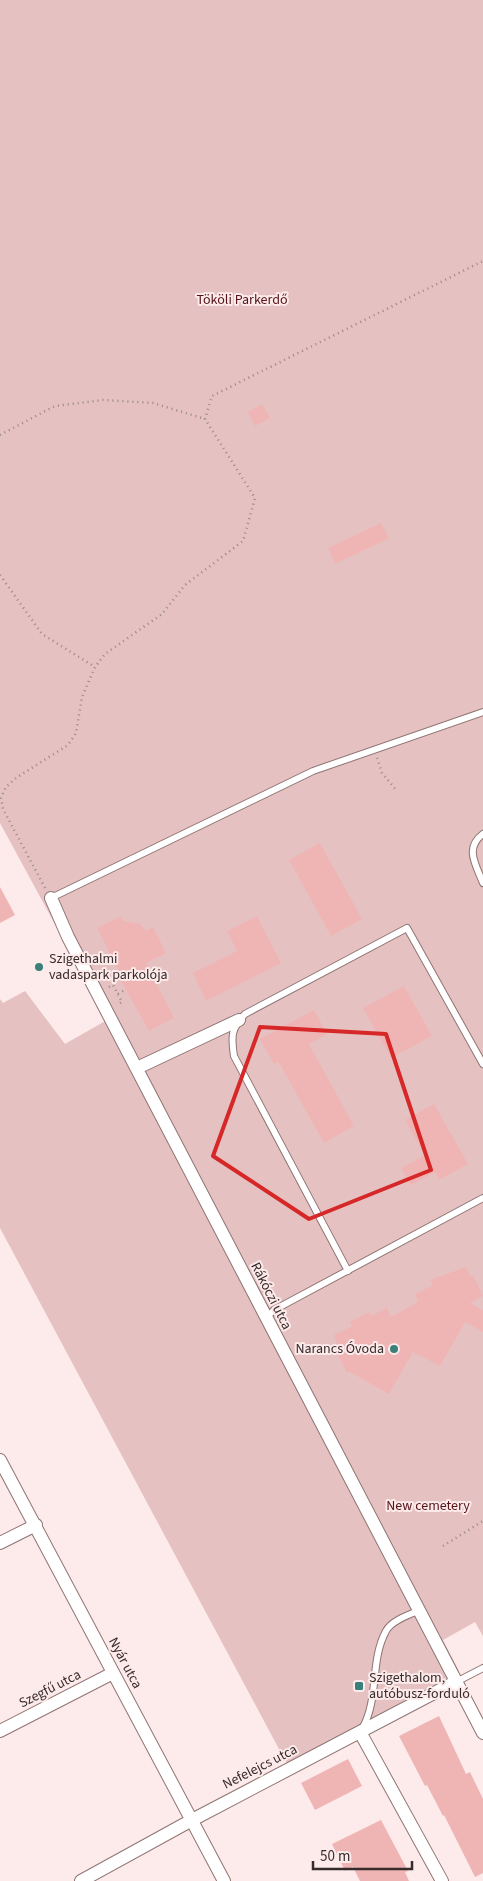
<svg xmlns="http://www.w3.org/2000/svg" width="483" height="1881" viewBox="0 0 483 1881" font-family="'Source Sans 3',sans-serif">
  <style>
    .green { fill: #e5c2c1 }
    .building { fill: #efb5b4 }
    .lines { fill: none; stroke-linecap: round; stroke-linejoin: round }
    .service-casing { stroke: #8f7473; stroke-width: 8 }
    .minor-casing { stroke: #8f7473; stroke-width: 14 }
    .path { stroke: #978887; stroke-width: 2.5; stroke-dasharray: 1 4; stroke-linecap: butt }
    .service { stroke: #fff; stroke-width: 6 }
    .minor { stroke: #fff; stroke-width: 12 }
    .marked { fill: none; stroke: #d62828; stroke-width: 4; stroke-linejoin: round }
    .poi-dot { fill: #39807a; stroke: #fdeaea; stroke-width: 2 }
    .labels { text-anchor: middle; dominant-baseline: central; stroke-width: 4; stroke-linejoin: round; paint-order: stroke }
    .park-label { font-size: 14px; fill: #561419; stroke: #fdeaea }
    .poi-label { font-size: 14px; fill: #372c2b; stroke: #fdeaea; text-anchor: start }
    .street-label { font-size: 14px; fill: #372c2b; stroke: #fdeaea }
  </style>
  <rect width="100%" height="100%" fill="#fdeaea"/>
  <path class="green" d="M 0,0 L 483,0 L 483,1636 L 475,1622 L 443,1640 L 459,1671 L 287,1764 L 0,1228 L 0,999 L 3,1003 L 25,991 L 65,1044 L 107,1020 L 0,823 Z"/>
  <path class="building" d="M 262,404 L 270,418 L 255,426 L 248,412 Z
    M 381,523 L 389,538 L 335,564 L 328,548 Z
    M 320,843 L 362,919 L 331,936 L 289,860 Z
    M 0,887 L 15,915 L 0,923 Z
    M 121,916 L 123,921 L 140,924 L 146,931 L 153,927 L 166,953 L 146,963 L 174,1018 L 149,1031 L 121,981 L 123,980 L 97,928 Z
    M 257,916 L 281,963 L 206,1001 L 193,973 L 237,951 L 227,931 Z
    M 404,986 L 432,1036 L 391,1058 L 363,1008 Z
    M 314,1010 L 327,1034 L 309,1044 L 354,1126 L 324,1143 L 278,1061 L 274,1064 L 260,1039 Z
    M 434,1104 L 468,1164 L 439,1180 L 435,1172 L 411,1185 L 401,1168 L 425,1155 L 405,1120 Z
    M 466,1267 L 470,1276 L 473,1275 L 483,1296 L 470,1303 L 483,1310 L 483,1332 L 465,1322 L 440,1366 L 413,1352 L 389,1394 L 350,1372 L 347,1373 L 333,1345 L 337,1343 L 334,1335 L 352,1326 L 350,1322 L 369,1312 L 371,1316 L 387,1308 L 391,1317 L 418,1302 L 415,1294 L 433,1285 L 430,1280 Z
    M 439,1716 L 466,1774 L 470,1772 L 483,1799 L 483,1873 L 475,1877 L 444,1815 L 443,1816 L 427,1785 L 425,1786 L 399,1736 Z
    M 348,1759 L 362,1786 L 315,1810 L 301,1783 Z
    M 381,1820 L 408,1871 L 405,1872 L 409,1881 L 360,1881 L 353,1867 L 345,1871 L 332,1844 Z"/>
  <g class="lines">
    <defs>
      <path id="service" d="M 483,834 C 464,848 476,865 483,883
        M 51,898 L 313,771 L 483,712
        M 348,1271 L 234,1056 C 231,1036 231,1029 245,1014 L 407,928 L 483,1064
        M 266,1318 L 274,1310 L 483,1198
        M 456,1682 L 483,1668
        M 363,1727 C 379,1698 370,1660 386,1631 C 391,1621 408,1615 418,1611"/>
      <path id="minor" d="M 51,898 L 68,937 L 483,1733
        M 137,1068 L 239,1020
        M 0,1460 L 224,1881
        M 0,1543 L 36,1525
        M 0,1731 L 113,1673
        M 360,1732 L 442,1881
        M 81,1881 L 192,1820 L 455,1682"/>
    </defs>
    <use href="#service" class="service-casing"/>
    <use href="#minor" class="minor-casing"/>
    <path class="path" d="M 0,435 L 55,406 L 103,400 L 153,403 L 205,419
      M 0,575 L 42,634 L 95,667
      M 377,758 L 382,773 L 397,791
      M 45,888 L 3,809 L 1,798 L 6,787 L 16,778 L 68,745 L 76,733 L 82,697 L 95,667 L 105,654 L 162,614 L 185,585 L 243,541 L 255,498 L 205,419 L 212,396 L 483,261
      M 109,987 L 113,985 L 122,1002 L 117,1005
      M 118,994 L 125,990
      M 443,1546 L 483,1521"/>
    <use href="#service" class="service"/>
    <use href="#minor" class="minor"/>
  </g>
  <path class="marked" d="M 260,1027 L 386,1034 L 431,1170 L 309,1219 L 213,1156 Z"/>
  <g class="poi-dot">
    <circle cx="39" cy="967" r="5"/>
    <circle cx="394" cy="1349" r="5"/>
    <rect x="354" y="1681" width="10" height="10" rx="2.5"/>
  </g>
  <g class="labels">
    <g class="park-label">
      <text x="242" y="300">Tököli Parkerdő</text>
      <text x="428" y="1506">New cemetery</text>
    </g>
    <g class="poi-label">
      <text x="49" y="959">Szigethalmi<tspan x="49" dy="16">vadaspark parkolója</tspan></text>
      <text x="384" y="1349" text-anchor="end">Narancs Óvoda</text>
      <text x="369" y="1678">Szigethalom,<tspan x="369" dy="16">autóbusz-forduló</tspan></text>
    </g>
    <g class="street-label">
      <text transform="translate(271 1296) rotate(63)">Rákóczi utca</text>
      <text transform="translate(125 1663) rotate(62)">Nyár utca</text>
      <text transform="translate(50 1689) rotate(-27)">Szegfű utca</text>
      <text transform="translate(260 1767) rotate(-27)">Nefelejcs utca</text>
    </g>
  </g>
  <path d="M313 1861v8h99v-8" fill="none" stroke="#372c2b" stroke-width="2.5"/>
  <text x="320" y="1861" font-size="15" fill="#372c2b" stroke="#fdeaea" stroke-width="4" paint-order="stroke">50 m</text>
</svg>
